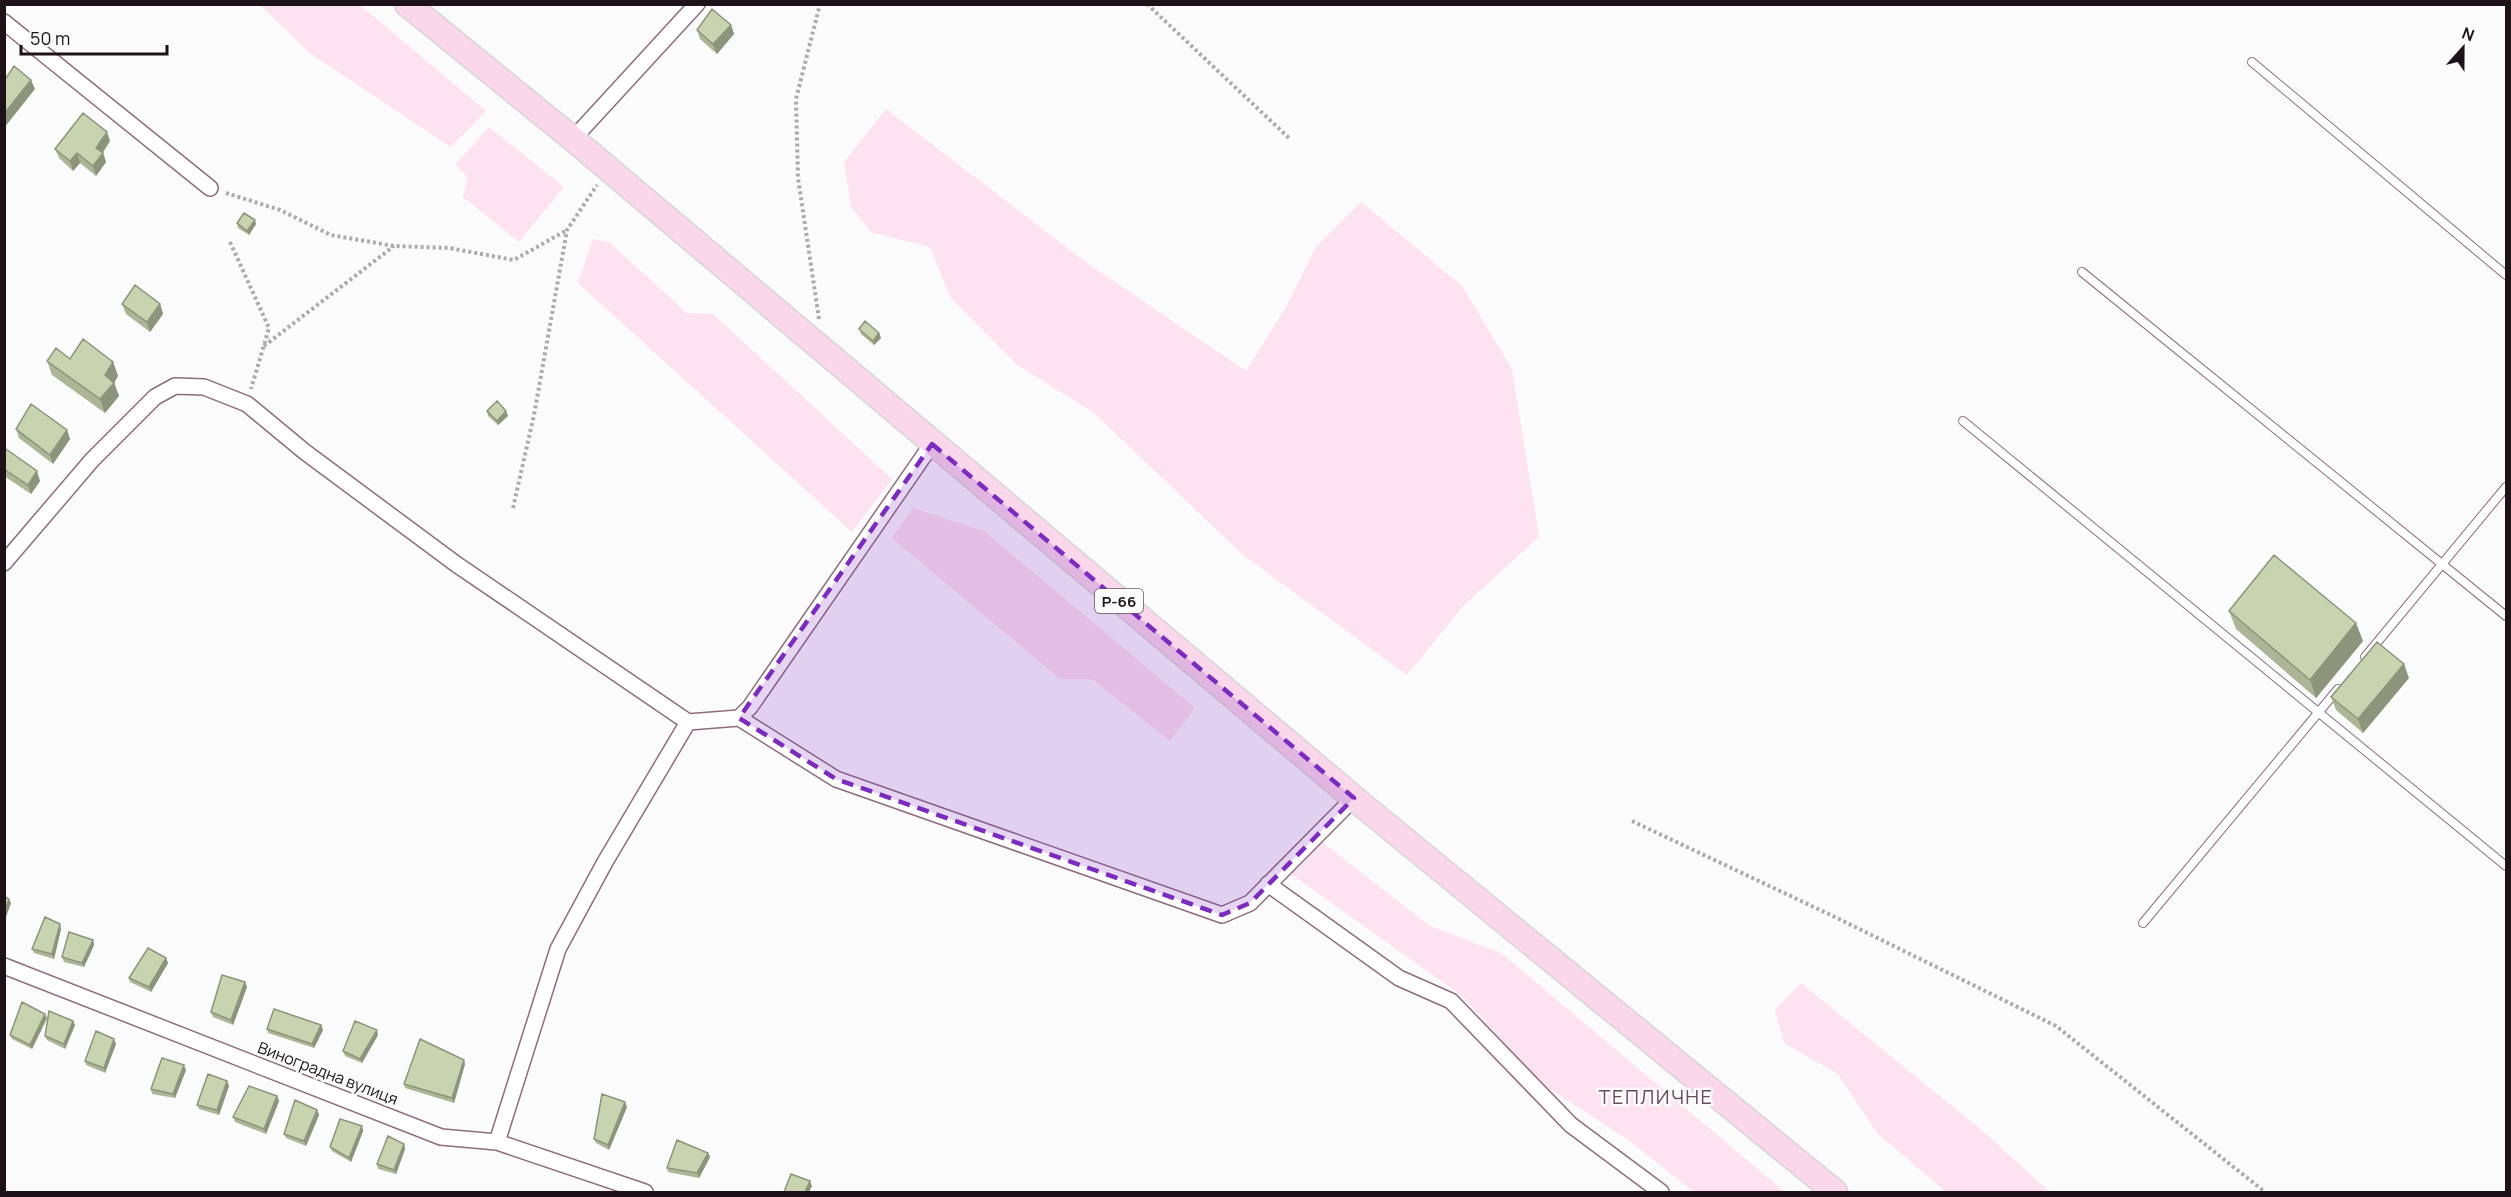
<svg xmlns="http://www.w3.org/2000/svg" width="2511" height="1197" viewBox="0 0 2511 1197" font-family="Manrope,sans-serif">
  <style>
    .green { fill: #fde2f0 }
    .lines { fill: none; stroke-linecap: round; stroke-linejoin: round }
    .lane-casing { stroke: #8d6d7e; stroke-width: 10 }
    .street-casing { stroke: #8d6d7e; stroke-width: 18 }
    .primary-casing { stroke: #d6d4d6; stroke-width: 27 }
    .path { stroke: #aeaaac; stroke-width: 4; stroke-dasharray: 3 3; stroke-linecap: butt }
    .lane { stroke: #fff; stroke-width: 8 }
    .street { stroke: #fff; stroke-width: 15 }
    .primary { stroke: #fbd7eb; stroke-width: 24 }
    .wall { fill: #acb697 }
    .shaded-wall { fill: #8c947b }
    .building { fill: #c8d4b0; stroke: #8c947b; stroke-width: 1.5 }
    .marked { fill: #7b2cbf; fill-opacity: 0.2; stroke: #7b2cbf; stroke-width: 4.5; stroke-dasharray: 12 8; stroke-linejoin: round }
    .labels { text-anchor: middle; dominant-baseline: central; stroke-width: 5; stroke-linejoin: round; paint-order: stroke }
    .shield { fill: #fbfbfb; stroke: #60585d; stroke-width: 1.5 }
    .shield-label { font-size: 15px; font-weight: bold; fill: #1e1219 }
    .street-label { font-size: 16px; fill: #1e1219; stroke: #fbfbfb }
    .quarter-label { font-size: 20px; letter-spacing: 1.5px; fill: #6b4d5d; stroke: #fbfbfb }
  </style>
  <rect width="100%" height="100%" fill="#fbfbfb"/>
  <path class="green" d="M 260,5 L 360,5 L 486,111 L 451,147 L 311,54 Z
    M 886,109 L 1087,263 L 1246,371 L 1286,307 L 1316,247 L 1361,202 L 1462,286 L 1512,369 L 1539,537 L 1464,605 L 1407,675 L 1243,555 L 1094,413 L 1016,364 L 950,297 L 930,247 L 871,232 L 851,207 L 844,162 Z
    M 489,127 L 564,187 L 519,242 L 463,197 L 468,177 L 455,165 Z
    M 593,239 L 609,242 L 687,313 L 713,314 L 892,479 L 852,532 L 578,283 Z
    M 913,508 L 984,531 L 1195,708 L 1170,741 L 1092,679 L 1060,679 L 892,538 Z
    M 1322,842 L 1430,926 L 1501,953 L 1785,1192 L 1694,1192 L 1627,1139 L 1539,1082 L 1462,996 L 1291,874 Z
    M 1801,983 L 1985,1133 L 2050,1192 L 1946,1192 L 1878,1134 L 1838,1074 L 1784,1043 L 1775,1010 Z"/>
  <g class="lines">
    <defs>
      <path id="lane" d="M 2252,62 L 2506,275
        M 2082,272 L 2506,616
        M 1963,421 L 2506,866
        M 2365,657 L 2506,487
        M 2143,923 L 2338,689"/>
      <path id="street" d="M 4,22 L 210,188
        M 573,139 L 697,4
        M 4,563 L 92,460 L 155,397 L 175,386 L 204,387 L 247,404 L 305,452 L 456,564 L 688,722
        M 739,718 L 836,779 L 1222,915 L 1250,903 L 1354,798
        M 1268,884 L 1399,978 L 1451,1001 L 1571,1125 L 1661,1192
        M 4,966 L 441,1137 L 497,1142 L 645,1192
        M 497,1142 L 558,949 L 605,862 L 688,722 L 739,718 L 750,707 L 932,444"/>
      <path id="primary" d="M 407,4 L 573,139 L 1367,809 L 1835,1192"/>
    </defs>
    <use href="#lane" class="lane-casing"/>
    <use href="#street" class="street-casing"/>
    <use href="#primary" class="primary-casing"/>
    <path class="path" d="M 1147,4 L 1290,139
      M 226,193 L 280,210 L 331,235 L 394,246 L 449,248 L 514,260 L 567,230
      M 230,242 L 269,328 L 251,389
      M 819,319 L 798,178 L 796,99 L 820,4
      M 264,346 L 394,246
      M 513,508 L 534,415 L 567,230 L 597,185
      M 1632,821 L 1837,918 L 2056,1026 L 2265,1192"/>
    <use href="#lane" class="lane"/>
    <use href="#street" class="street"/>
    <use href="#primary" class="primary"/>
  </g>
  <path class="wall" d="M 731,25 L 734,34 L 717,54 L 700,39 L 697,30 Z
    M 110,141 L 103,153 L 106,162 L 96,176 L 80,163 L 73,171 L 59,158 L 55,149 Z
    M 237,223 L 256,224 L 249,235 L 238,228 Z
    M 122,304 L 160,304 L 163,314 L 150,332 L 126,314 Z
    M 859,329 L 881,338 L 874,345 L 861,334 Z
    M 70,359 L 113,362 L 118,376 L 114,382 L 119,396 L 105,413 L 52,375 L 47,361 Z
    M 487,411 L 506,411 L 508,416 L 498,425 L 488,416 Z
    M 16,429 L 67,430 L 70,439 L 53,464 L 19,438 Z
    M 4,451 L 40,481 L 31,494 L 4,476 Z
    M 2229,611 L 2363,641 L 2316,698 L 2236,629 Z
    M 2409,678 L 2363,733 L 2336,710 L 2331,697 Z
    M 61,929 L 54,959 L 34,953 L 32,949 Z
    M 93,940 L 94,945 L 84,967 L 64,962 L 62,957 Z
    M 166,958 L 168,963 L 151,992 L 130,982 L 129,978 Z
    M 247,987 L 233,1025 L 213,1017 L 211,1012 Z
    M 47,1018 L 32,1049 L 12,1039 L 10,1035 Z
    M 73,1021 L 75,1025 L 65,1049 L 47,1040 L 45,1036 Z
    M 321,1025 L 323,1030 L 314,1048 L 268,1033 L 267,1029 Z
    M 378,1035 L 362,1063 L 345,1056 L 343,1051 Z
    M 116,1044 L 105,1073 L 86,1065 L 85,1061 Z
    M 465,1064 L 454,1103 L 405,1088 L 404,1084 Z
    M 186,1070 L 175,1098 L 152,1094 L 151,1089 Z
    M 227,1081 L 229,1086 L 219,1115 L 199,1109 L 197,1105 Z
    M 277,1096 L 279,1101 L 266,1134 L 235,1122 L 233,1117 Z
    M 627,1107 L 609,1150 L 596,1143 L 594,1139 Z
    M 317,1110 L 319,1115 L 306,1146 L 286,1138 L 284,1134 Z
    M 362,1126 L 363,1131 L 351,1162 L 332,1151 L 330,1147 Z
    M 404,1144 L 405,1149 L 396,1174 L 378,1169 L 377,1164 Z
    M 708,1153 L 710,1157 L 699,1178 L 668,1172 L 667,1168 Z"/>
  <path class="shaded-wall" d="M 731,25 L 734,34 L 717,54 L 713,44 Z
    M 31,80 L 35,89 L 4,128 L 4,114 Z
    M 107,132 L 110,141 L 99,157 L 103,153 L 106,162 L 96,176 L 93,166 L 96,148 Z
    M 77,153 L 80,163 L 73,171 L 70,161 Z
    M 255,220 L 256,224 L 249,235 L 247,231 Z
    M 160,304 L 163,314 L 150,332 L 147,322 Z
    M 879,333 L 881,338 L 874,345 L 873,341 Z
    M 113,362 L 118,376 L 113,385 L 114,383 L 119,396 L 105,413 L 100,399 L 105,375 Z
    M 506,411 L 508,416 L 498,425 L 497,421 Z
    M 67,430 L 70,439 L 53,464 L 50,455 Z
    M 37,471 L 40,481 L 31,494 L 28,485 Z
    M 2356,623 L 2363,641 L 2316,698 L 2310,680 Z
    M 2404,664 L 2409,678 L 2363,733 L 2358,719 Z
    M 9,899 L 11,903 L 4,923 L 4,913 Z
    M 60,924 L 61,929 L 54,959 L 52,954 Z
    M 93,940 L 94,945 L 84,967 L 82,963 Z
    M 166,958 L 168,963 L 151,992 L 149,987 Z
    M 245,982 L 247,987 L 233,1025 L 231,1020 Z
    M 45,1014 L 47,1018 L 32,1049 L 30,1045 Z
    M 73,1021 L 75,1025 L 65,1049 L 64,1044 Z
    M 321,1025 L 323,1030 L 314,1048 L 312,1044 Z
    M 377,1030 L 378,1035 L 362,1063 L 360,1059 Z
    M 114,1039 L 116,1044 L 105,1073 L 104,1068 Z
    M 464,1060 L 465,1064 L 454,1103 L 452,1098 Z
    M 184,1065 L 186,1070 L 175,1098 L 173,1094 Z
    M 227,1081 L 229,1086 L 219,1115 L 217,1110 Z
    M 277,1096 L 279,1101 L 266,1134 L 264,1129 Z
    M 625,1102 L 627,1107 L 609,1150 L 608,1145 Z
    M 317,1110 L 319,1115 L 306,1146 L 304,1141 Z
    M 362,1126 L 363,1131 L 351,1162 L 349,1158 Z
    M 404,1144 L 405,1149 L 396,1174 L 394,1170 Z
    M 708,1153 L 710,1157 L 699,1178 L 697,1173 Z
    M 810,1181 L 812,1186 L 809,1192 L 805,1192 Z"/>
  <path class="building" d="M 712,9 L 731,25 L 713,44 L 697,30 Z
    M 14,66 L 31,80 L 4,114 L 4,81 Z
    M 83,113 L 107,132 L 96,148 L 103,153 L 93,166 L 77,153 L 70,161 L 55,149 Z
    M 244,213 L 255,220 L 247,231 L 237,223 Z
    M 135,285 L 160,304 L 147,322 L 122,304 Z
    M 865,321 L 879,333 L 873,341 L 859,329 Z
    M 83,339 L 113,362 L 105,375 L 114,383 L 100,399 L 47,361 L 56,348 L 70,359 Z
    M 497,401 L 506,411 L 497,421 L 487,411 Z
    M 31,404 L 67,430 L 50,455 L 16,429 Z
    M 6,449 L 37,471 L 28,485 L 4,469 L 4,451 Z
    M 2274,555 L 2356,623 L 2310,680 L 2229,611 Z
    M 2377,642 L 2404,664 L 2358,719 L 2331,697 Z
    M 4,896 L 9,899 L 4,913 Z
    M 45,917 L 60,924 L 52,954 L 32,949 Z
    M 69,932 L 93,940 L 82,963 L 62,957 Z
    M 148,948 L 166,958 L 149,987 L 129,978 Z
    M 222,975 L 245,982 L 231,1020 L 211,1012 Z
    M 22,1002 L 45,1014 L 30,1045 L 10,1035 Z
    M 274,1009 L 321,1025 L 312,1044 L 267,1029 Z
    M 49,1011 L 73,1021 L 64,1044 L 45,1036 Z
    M 355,1021 L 377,1030 L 360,1059 L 343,1051 Z
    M 96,1031 L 114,1039 L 104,1068 L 85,1061 Z
    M 420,1039 L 464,1060 L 452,1098 L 404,1084 Z
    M 162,1058 L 184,1065 L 173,1094 L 151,1089 Z
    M 208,1074 L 227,1081 L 217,1110 L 197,1105 Z
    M 249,1086 L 277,1096 L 264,1129 L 233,1117 Z
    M 602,1094 L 625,1102 L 608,1145 L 594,1139 Z
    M 295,1100 L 317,1110 L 304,1141 L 284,1134 Z
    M 340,1119 L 362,1126 L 349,1158 L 330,1147 Z
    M 388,1136 L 404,1144 L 394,1170 L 377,1164 Z
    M 677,1140 L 708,1153 L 697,1173 L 667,1168 Z
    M 791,1174 L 810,1181 L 805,1192 L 784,1192 Z"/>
  <path class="marked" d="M 932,444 L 1354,798 L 1250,903 L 1222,915 L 836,779 L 739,718 Z"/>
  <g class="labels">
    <rect class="shield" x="1095" y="589" width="48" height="24" rx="4.5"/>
    <g class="shield-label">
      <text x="1119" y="601">Р-66</text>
    </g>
    <g class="street-label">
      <text transform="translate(328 1073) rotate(21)">Виноградна вулиця</text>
    </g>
    <g class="quarter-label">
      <text x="1656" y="1096">ТЕПЛИЧНЕ</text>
    </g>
  </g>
  <rect width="2511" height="1197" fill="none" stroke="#1e1219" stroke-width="12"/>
  <g transform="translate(2463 48) rotate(21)" stroke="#fbfbfb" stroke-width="4.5" paint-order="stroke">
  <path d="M0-4.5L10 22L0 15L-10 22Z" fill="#1e1219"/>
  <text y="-9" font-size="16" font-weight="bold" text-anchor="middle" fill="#1e1219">N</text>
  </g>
  <path d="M21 45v9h146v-9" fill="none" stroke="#1e1219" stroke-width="3"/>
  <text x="30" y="45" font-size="18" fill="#1e1219" stroke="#fbfbfb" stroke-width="4.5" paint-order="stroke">50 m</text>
</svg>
